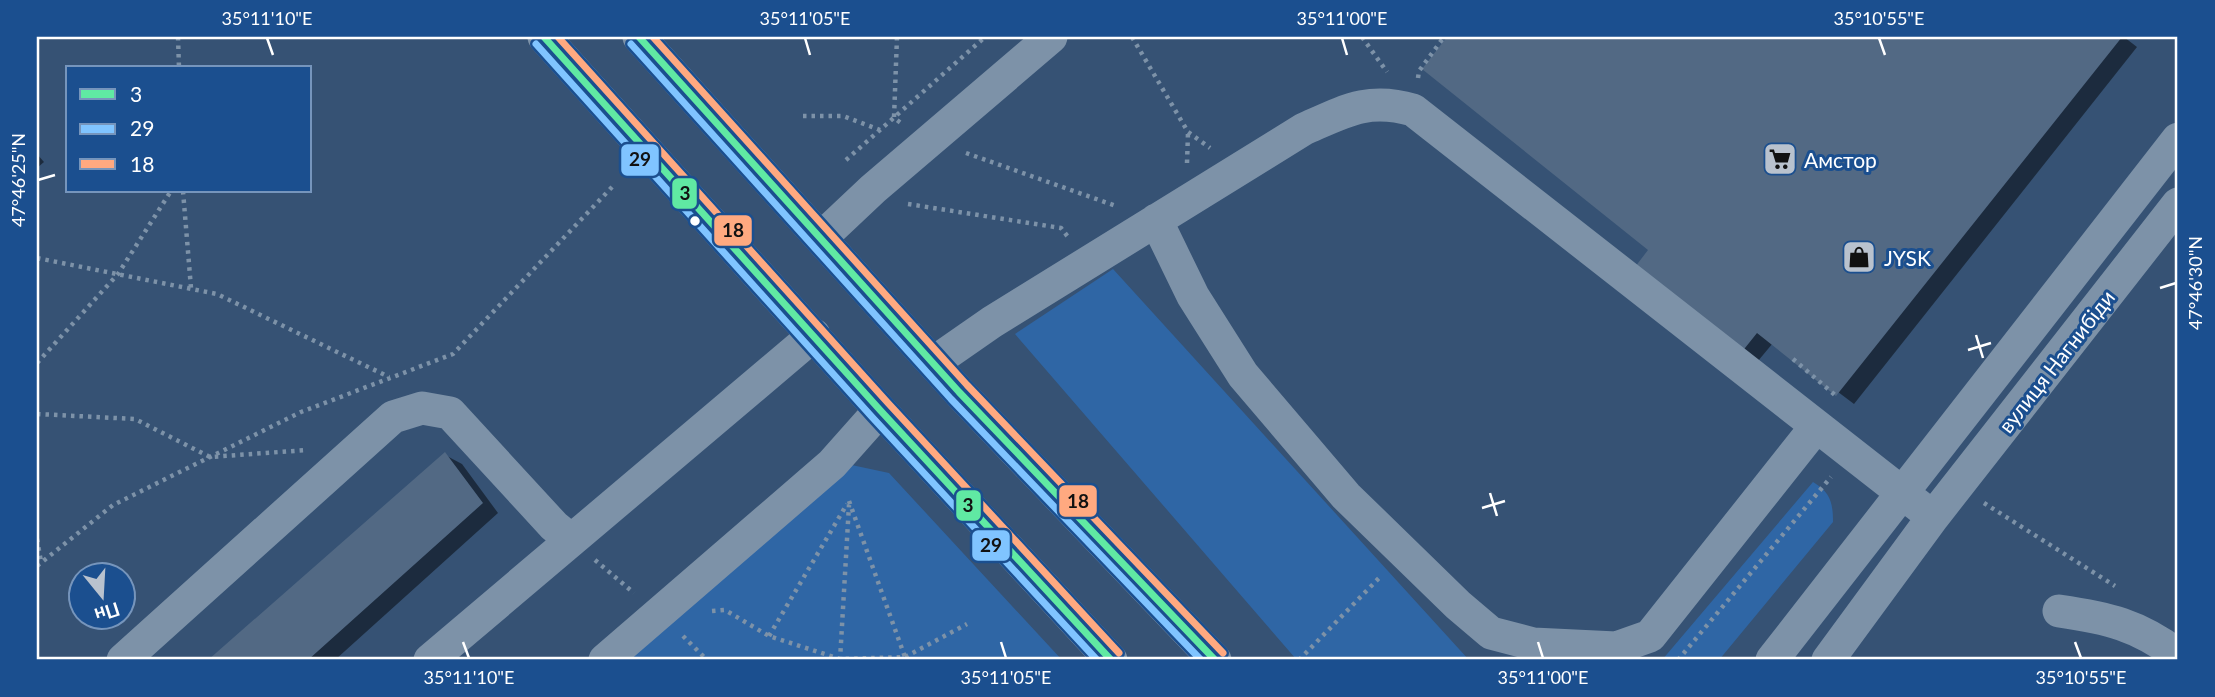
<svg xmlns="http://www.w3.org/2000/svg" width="2215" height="697" viewBox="0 0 2215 697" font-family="Lato,sans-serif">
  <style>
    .green { fill: #2f66a5 }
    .shadow { fill: #0007 }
    .building { fill: #526984 }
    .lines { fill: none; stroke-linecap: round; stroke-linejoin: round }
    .path { stroke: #7d92a8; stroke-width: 4.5; stroke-dasharray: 3.5 5; stroke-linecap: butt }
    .minor { stroke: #7d92a8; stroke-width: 33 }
    .bus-1-casing { stroke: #1b4f8f; stroke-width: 12 }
    .bus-2-casing { stroke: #1b4f8f; stroke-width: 12 }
    .bus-3-casing { stroke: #1b4f8f; stroke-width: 12 }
    .bus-1 { stroke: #60e9a3; stroke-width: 7 }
    .bus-2 { stroke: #80c4ff; stroke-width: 7 }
    .bus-3 { stroke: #ffa980; stroke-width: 7 }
    .ticks { fill: none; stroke: #fff; stroke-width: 2.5 }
    .bus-dot { fill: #fff; stroke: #1b4f8f; stroke-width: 2.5 }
    .labels { text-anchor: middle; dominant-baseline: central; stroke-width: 6; stroke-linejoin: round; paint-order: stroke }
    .poi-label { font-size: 21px; fill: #fff; stroke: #1b4f8f; text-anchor: start }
    .street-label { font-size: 21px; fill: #fff; stroke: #1b4f8f }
    .line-badge { stroke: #1b4f8f; stroke-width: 2.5 }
    .pale-badge-label { font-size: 19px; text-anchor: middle; font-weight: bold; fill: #111 }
    .neatline { fill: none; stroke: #fff; stroke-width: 2.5 }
    .ticks-label { font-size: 18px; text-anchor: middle; fill: #fff }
  </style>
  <rect width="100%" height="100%" fill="#365274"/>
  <path class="green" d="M 1113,269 L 1469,660 L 1296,659 L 1015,334 Z
    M 847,464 L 889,473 L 1062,660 L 611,660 Z
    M 1813,482 C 1830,492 1833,502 1833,522 L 1719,660 L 1662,660 Z"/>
  <path class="shadow" d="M 1450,37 L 2124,37 L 2137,47 L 1854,404 L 1773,343 L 1758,361 L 1742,351 L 1651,250 L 1424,68 Z
    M 37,154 L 44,162 L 37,168 Z
    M 445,455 L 462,464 L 498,513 L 335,660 L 210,660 Z"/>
  <path class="building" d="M 1447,37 L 2122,37 L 1836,396 L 1757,333 L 1741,353 L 1635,267 L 1648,250 L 1422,69 Z
    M 445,452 L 483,503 L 308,660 L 208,660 Z"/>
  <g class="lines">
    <path class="path" d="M 178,37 L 179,68
      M 897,37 L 894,118 L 901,123
      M 1132,37 L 1188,132 L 1210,148
      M 1362,37 L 1387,72
      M 1418,78 L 1419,71 L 1444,37
      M 803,116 L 843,116 L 880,130
      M 966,153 L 1116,206
      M 846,160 L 985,37
      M 1187,163 L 1188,133
      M 183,191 L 191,288
      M 908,204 L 1061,228 L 1068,237
      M 37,258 L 217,294 L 389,377
      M 1793,359 L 1835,395
      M 37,363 L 118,274 L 171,191
      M 37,414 L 135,419 L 210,457 L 307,450
      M 849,501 L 906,660
      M 1984,503 L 2115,586
      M 37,539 L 41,562
      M 595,560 L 634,593
      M 37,566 L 113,505 L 301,412 L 453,354 L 614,185
      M 712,611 L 725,610 L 769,636 L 840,659 L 905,657 L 967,624
      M 683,636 L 707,660
      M 769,636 L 847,504
      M 840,660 L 849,505
      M 1299,660 L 1381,576
      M 1678,660 L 1831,477"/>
    <path class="minor" d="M 544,37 L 880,410 L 1111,660
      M 639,37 L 959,392 L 1215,660
      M 1156,220 L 1193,296 L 1243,375 L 1346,496 L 1458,605 L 1491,633 L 1533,644 L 1616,648 L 1650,636 L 1815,428
      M 821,238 L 873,189 L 1051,37
      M 933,363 L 992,322 L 1304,129 C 1345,111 1368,97 1413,110 L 1933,517 L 2178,204
      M 2059,611 C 2108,618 2138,625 2178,655
      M 123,660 L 393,417 L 422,408 L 450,413 L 554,526 L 570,539
      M 430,660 L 814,335
      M 605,660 L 832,464 L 880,410
      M 1772,660 L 2178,139
      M 1828,660 L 1933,517"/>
    <defs>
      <path id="bus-1" d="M 544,37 L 880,410 L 1111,660
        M 639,37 L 959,392 L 1215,660"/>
      <path id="bus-2" d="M 536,44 L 872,417 L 1097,660
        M 631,44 L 951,399 L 1201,660"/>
      <path id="bus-3" d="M 558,37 L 888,403 L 1119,653
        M 653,37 L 967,385 L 1223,653"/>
    </defs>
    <use href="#bus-1" class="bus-1-casing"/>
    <use href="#bus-2" class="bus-2-casing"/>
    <use href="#bus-3" class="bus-3-casing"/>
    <use href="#bus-1" class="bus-1"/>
    <use href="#bus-2" class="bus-2"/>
    <use href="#bus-3" class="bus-3"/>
  </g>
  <path class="ticks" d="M 267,38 L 273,55M 805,38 L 810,55M 1342,38 L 1347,55M 1879,38 L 1885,55M 38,180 L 55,175M 2160,288 L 2176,283M 1976,335 L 1983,358M 1968,350 L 1991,343M 1490,493 L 1497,516M 1482,508 L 1505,501M 463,642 L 469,658M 1001,642 L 1006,658M 1538,642 L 1543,658M 2075,642 L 2081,658"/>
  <defs>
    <symbol id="supermarket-square" viewBox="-11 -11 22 22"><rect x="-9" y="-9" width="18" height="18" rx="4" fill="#b9c2ce" stroke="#1b4f8f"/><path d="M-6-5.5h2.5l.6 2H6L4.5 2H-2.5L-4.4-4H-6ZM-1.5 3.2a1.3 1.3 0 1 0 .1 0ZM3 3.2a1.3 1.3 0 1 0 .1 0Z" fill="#111"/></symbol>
    <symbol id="shop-square" viewBox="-11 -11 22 22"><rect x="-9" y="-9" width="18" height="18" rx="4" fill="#b9c2ce" stroke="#1b4f8f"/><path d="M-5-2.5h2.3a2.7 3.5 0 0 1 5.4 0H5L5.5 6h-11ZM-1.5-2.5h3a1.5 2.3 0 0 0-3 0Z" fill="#111"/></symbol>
  </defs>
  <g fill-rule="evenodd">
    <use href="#supermarket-square" x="1761" y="140" width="38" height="38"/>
    <use href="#shop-square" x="1840" y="238" width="38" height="38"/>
  </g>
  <circle class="bus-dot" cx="695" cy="221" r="6"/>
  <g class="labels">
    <g class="poi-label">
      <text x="1804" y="159">Амстор</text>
      <text x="1884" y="257">JYSK</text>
    </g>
    <g class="street-label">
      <text transform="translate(2056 361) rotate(-52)">вулиця Нагнибіди</text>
    </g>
  </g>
  <g class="line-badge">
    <rect x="620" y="143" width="40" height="34" rx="7" fill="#80c4ff"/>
    <rect x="671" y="177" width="27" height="33" rx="7" fill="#60e9a3"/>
    <rect x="713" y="214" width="40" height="33" rx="7" fill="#ffa980"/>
    <rect x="1058" y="484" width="40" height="34" rx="7" fill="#ffa980"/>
    <rect x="955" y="489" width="27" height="33" rx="7" fill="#60e9a3"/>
    <rect x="971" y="529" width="40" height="33" rx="7" fill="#80c4ff"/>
  </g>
  <g class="pale-badge-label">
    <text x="640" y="166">29</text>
    <text x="685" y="200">3</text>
    <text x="733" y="237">18</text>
    <text x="1078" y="508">18</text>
    <text x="968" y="512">3</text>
    <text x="991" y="552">29</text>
  </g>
  <rect width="2215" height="697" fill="none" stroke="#1b4f8f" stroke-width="77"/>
  <rect x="66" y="66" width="245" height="126" fill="#1b4f8f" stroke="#7695bc" stroke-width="2"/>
  <rect x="80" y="89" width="35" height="10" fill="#60e9a3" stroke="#7695bc" stroke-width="2"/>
  <text x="130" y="102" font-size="21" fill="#ffffff">3</text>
  <rect x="80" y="124" width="35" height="10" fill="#80c4ff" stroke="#7695bc" stroke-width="2"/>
  <text x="130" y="136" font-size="21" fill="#ffffff">29</text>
  <rect x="80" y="159" width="35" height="10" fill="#ffa980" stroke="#7695bc" stroke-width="2"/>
  <text x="130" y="172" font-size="21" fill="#ffffff">18</text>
  <g transform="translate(102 596) rotate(162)"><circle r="33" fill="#1b4f8f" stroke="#7695bc" stroke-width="2"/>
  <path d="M0-5L12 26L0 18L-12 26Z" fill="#b9c2ce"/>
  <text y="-10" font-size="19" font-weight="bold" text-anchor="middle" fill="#ffffff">Пн</text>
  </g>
  <rect x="38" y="38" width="2138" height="620" class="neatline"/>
  <g class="ticks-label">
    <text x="267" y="25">35°11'10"E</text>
    <text x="805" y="25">35°11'05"E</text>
    <text x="1342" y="25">35°11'00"E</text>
    <text x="1879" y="25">35°10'55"E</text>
    <text transform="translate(19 180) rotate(-90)" y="6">47°46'25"N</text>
    <text transform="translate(2196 283) rotate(-90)" y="6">47°46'30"N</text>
    <text x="469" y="684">35°11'10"E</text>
    <text x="1006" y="684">35°11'05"E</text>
    <text x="1543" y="684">35°11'00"E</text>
    <text x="2081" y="684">35°10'55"E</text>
  </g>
</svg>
